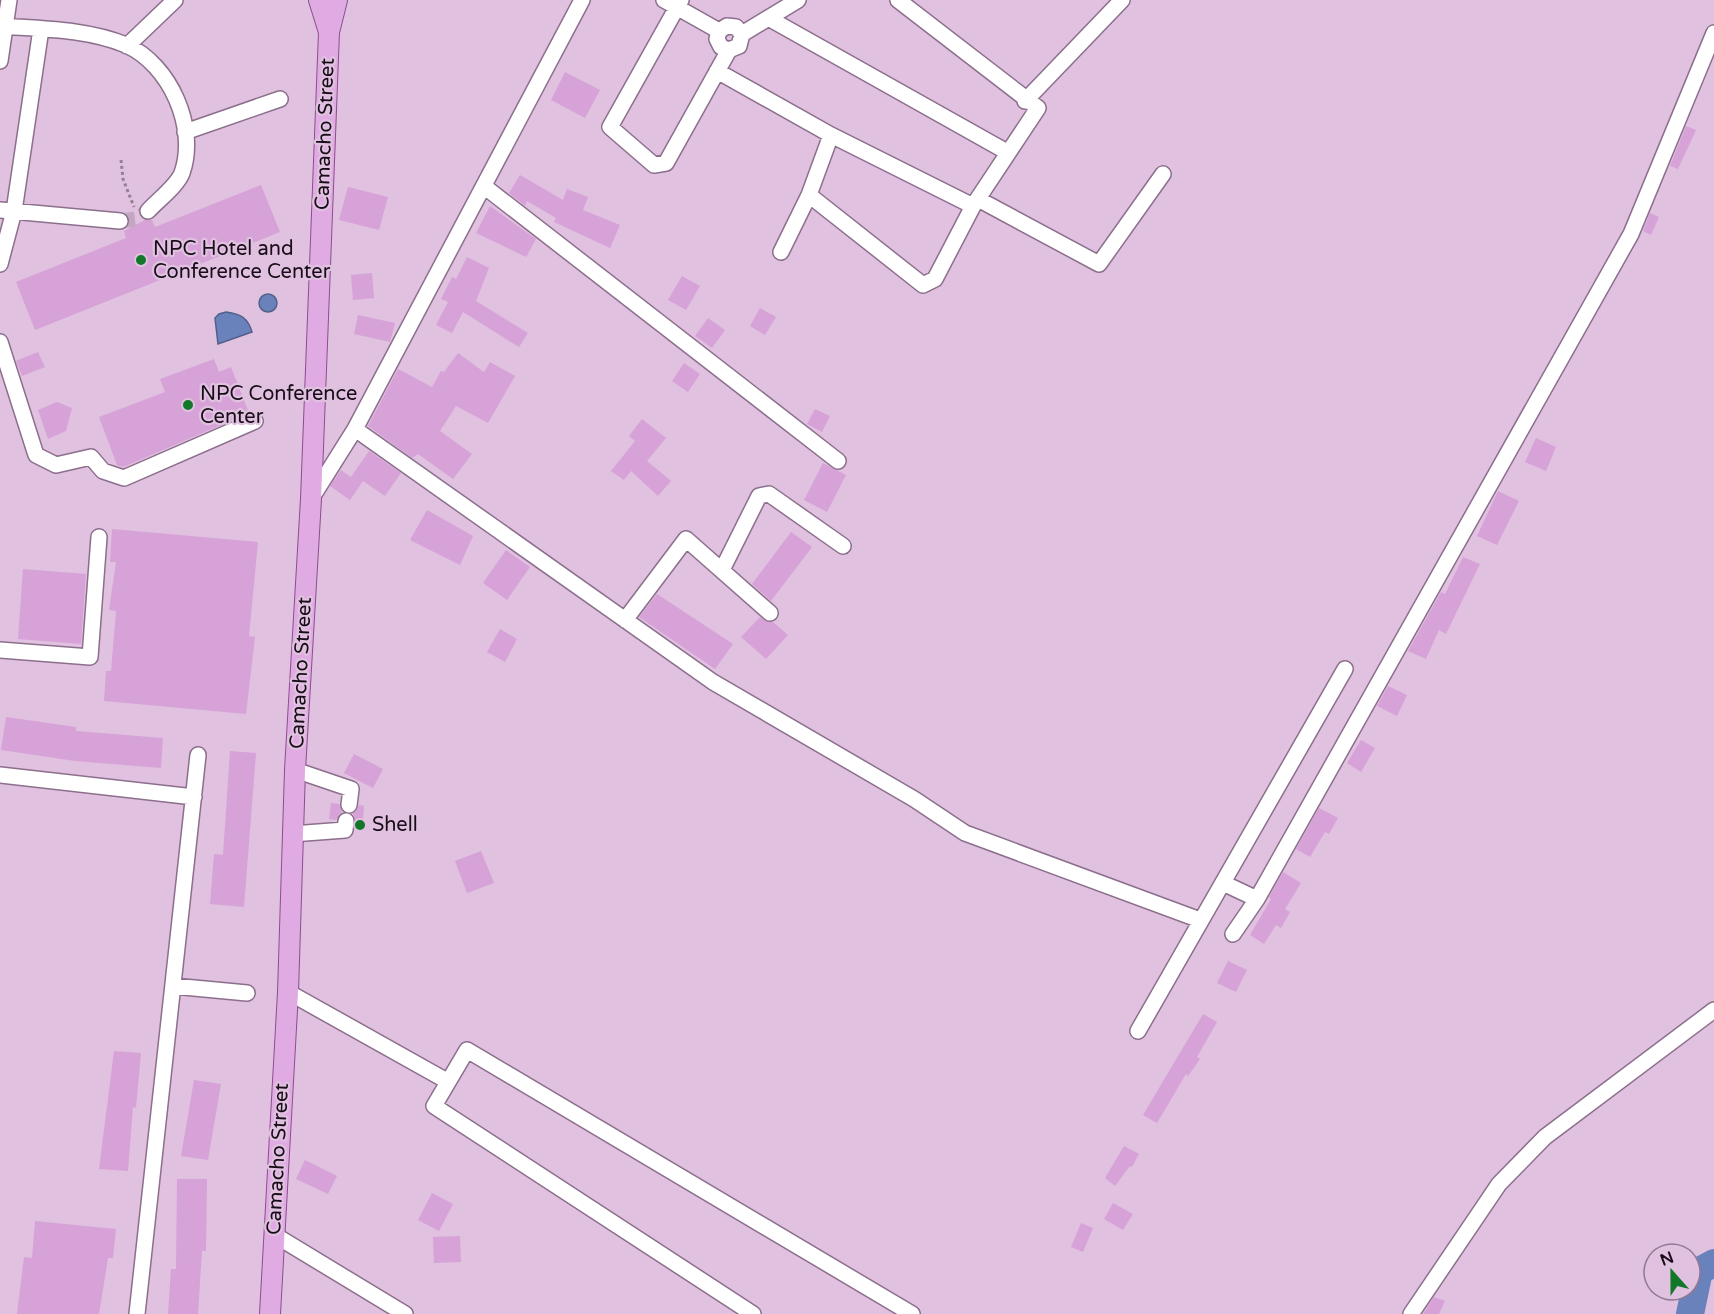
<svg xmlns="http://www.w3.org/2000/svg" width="1714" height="1314" viewBox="0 0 1714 1314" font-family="'Varela Round',sans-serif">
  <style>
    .water { fill: #6a82bb; stroke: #515f8a; stroke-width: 1.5 }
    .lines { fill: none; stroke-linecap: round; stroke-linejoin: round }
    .river { stroke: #6a82bb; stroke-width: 28 }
    .building { fill: #d6a2d7 }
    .minor-tunnel { stroke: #c2a6c2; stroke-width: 15; stroke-dasharray: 15 8; stroke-linecap: butt }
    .minor-casing { stroke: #8c6f8c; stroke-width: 18 }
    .major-casing { stroke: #8c4e8e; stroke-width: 22 }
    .path { stroke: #967f96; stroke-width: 3; stroke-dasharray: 3 3; stroke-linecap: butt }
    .minor { stroke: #fff; stroke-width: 15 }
    .major { stroke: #e0aae2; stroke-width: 20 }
    .poi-dot { fill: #117729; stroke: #e0c1e0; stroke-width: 2 }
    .labels { text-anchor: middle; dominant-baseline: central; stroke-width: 4.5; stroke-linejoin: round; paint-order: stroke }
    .street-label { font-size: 20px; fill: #170c17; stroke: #e0c1e0 }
    .poi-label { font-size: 20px; fill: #170c17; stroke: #e0c1e0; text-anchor: start }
  </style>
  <rect width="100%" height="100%" fill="#e0c1e0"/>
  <path class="water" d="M259 303a9 9 0 1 1 18 0a9 9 0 1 1-18 0Z
    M 226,312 C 241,314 248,318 252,332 L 218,344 L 215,318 L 219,314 Z"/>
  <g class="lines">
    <path class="river" d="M 1690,1314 L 1699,1271 L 1714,1263"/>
  </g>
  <path class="building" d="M 565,72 L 600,90 L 585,118 L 551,100 Z
    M 1686,126 L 1696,130 L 1678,169 L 1670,166 Z
    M 520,175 L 563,200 L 567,189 L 588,197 L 583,210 L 620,225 L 610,248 L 554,222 L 556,218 L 527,201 L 525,206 L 509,193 Z
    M 261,185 L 280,232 L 35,330 L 16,282 L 126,238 L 124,231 L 145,220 L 152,220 L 155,227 Z
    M 348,187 L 388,197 L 379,230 L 339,220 Z
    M 490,206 L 536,239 L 526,257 L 476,233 Z
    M 1650,213 L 1659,217 L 1651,235 L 1643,231 Z
    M 467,257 L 489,268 L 476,301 L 528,333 L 519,347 L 463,312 L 452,333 L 436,325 L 448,302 L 441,299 L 452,277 L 456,279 Z
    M 372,273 L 374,298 L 353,300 L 351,275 Z
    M 682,276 L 700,286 L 686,310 L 668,300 Z
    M 760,308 L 776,317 L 765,335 L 750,326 Z
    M 358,315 L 395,323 L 390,342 L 354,334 Z
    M 708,318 L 725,330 L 712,348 L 695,336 Z
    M 38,352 L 45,367 L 22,376 L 16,361 Z
    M 458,353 L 484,372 L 490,362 L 515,376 L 488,423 L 456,406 L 440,431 L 472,454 L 453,479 L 418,454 L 412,458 L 368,426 L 398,369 L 432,387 L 441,371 L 444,372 Z
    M 214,359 L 219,372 L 231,367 L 249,413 L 135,462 L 123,467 L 117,465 L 99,417 L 165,392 L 160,379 Z
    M 684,363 L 700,374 L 688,392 L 672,381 Z
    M 57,402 L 72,408 L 66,431 L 48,439 L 38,410 Z
    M 815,409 L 830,416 L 822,432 L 807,424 Z
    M 642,419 L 666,438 L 647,461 L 671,481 L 658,496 L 631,471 L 624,480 L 611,471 L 635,441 L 629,436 Z
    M 1536,438 L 1556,447 L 1546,471 L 1525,462 Z
    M 369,451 L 401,473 L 385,496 L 363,481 L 350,500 L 330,486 L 341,470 L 351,477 Z
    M 823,463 L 846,475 L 827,512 L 804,500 Z
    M 1498,491 L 1519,501 L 1497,545 L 1477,536 Z
    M 427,510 L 473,536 L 460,565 L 410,540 Z
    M 112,529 L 258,542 L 249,636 L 255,637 L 246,714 L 104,701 L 106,671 L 111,671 L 116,611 L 109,610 L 116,562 L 110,562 Z
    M 791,532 L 812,547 L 771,601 L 752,584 Z
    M 506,550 L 530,567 L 507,600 L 483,583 Z
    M 1463,557 L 1480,564 L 1446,634 L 1439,630 L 1426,659 L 1408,651 L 1441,592 L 1445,594 Z
    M 23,569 L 86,574 L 81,644 L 18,639 Z
    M 657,594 L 733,644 L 715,669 L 639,617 Z
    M 760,617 L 768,622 L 773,622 L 788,635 L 766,659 L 741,637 Z
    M 500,629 L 517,639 L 505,662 L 487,652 Z
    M 1388,686 L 1407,695 L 1397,716 L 1377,706 Z
    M 6,717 L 76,727 L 76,731 L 163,738 L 161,768 L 75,761 L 1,750 Z
    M 1361,740 L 1375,748 L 1361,772 L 1347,763 Z
    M 230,751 L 256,753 L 244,907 L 210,904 L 214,854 L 223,855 Z
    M 354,754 L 383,769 L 373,788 L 344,773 Z
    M 331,803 L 339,804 L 342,812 L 336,820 L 329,819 Z
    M 359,805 L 364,806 L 363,822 L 356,822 L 353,814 Z
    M 1319,808 L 1338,818 L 1329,834 L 1325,832 L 1310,857 L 1296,849 Z
    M 481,851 L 494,883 L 467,893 L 455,861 Z
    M 1283,872 L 1301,883 L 1285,909 L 1290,912 L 1281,928 L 1276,925 L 1264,944 L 1250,935 L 1271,899 L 1269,897 Z
    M 1228,961 L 1247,970 L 1236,992 L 1217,983 Z
    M 1203,1014 L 1217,1022 L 1197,1057 L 1200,1059 L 1188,1076 L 1186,1074 L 1157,1123 L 1143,1115 Z
    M 114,1051 L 141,1053 L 136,1108 L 133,1107 L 128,1171 L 99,1169 Z
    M 194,1080 L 221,1084 L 208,1160 L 181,1156 Z
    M 1124,1146 L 1139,1154 L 1132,1167 L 1130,1166 L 1115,1186 L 1105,1178 Z
    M 305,1160 L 337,1176 L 328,1194 L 296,1179 Z
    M 177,1179 L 207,1179 L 206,1251 L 202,1251 L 198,1314 L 168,1314 L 171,1269 L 176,1269 Z
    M 432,1193 L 453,1204 L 439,1231 L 418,1220 Z
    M 1113,1203 L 1133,1214 L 1123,1230 L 1104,1219 Z
    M 35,1221 L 116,1229 L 113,1258 L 108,1258 L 99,1314 L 17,1314 L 24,1257 L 32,1258 Z
    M 1081,1223 L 1093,1228 L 1083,1252 L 1071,1247 Z
    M 460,1236 L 461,1262 L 434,1263 L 433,1237 Z
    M 1434,1297 L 1445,1301 L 1439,1314 L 1423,1314 Z"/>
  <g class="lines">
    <path class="minor-tunnel" d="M 120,221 L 137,219 L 148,211"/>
    <defs>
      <path id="minor" d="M 664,0 L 719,31
        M 681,0 L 610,127 L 654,165 L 666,163 L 729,50 L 739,46 L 742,34 L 736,27 L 727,26 L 719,31 L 717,39 L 721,47 L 729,50
        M 770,19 L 1007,152
        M 0,26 C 42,29 87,29 126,45 C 170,64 198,128 182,173 C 177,186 158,200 148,211
        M 742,34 L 798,0
        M 127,46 L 175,0
        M 0,61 L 9,0
        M 717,71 L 831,135 L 973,206
        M 1025,101 L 1122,0
        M 185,132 L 280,99
        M 485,187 L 838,461
        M 809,195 L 923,285 L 935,279 L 973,206 L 1038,108 L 898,0
        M 978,199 L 1099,264 L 1163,174
        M 0,210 L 120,221
        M 781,252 L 809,195 L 831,135
        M 0,264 L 14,211 L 41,29
        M 0,342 L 36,455 L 56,465 L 91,457 L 103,471 L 124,478 L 255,421
        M 355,429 L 713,682 L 914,799 L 965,833 L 1200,920
        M 311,499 L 355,429 L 582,0
        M 722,570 L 759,496 L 769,494 L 843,546
        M 625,620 L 686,539 L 770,613
        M 0,650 L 90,657 L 99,537
        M 295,770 L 351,789 L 349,805
        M 0,775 L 194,797
        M 292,834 L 345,830 L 346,821
        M 1223,883 L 1257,899
        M 1233,934 L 1257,899 L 1631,234 L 1714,33
        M 173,986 L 247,993
        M 288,992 L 447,1081
        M 1138,1031 L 1345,669
        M 273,1234 L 405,1314
        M 137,1314 L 198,755
        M 753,1314 L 434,1106 L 467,1050 L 912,1314
        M 1411,1314 L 1499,1184 L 1545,1137 L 1714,1010"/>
      <path id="major" d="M 319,0 L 329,32
        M 270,1314 L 288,992 L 295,770 L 311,499 L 329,32 L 337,0"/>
    </defs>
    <use href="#minor" class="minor-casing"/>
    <use href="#major" class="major-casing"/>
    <path class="path" d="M 121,160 L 123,179 L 134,207"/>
    <use href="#minor" class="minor"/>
    <use href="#major" class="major"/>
  </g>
  <g class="poi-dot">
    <circle cx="141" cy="260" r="6"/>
    <circle cx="188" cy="405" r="6"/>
    <circle cx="360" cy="825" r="6"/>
  </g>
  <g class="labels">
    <g class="street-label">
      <text transform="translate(325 134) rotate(-88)">Camacho Street</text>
      <text transform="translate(301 673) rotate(-87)">Camacho Street</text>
      <text transform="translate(278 1159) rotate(-87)">Camacho Street</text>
    </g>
    <g class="poi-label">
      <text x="153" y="249">NPC Hotel and<tspan x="153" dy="23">Conference Center</tspan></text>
      <text x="200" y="394">NPC Conference<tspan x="200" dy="23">Center</tspan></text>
      <text x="372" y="825">Shell</text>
    </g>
  </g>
  <g transform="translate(1672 1272) rotate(339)"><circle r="28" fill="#e0c1e0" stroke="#907990" stroke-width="1.5"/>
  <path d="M0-4.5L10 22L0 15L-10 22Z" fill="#117729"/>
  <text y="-9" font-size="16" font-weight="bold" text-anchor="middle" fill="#170c17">N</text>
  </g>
</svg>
